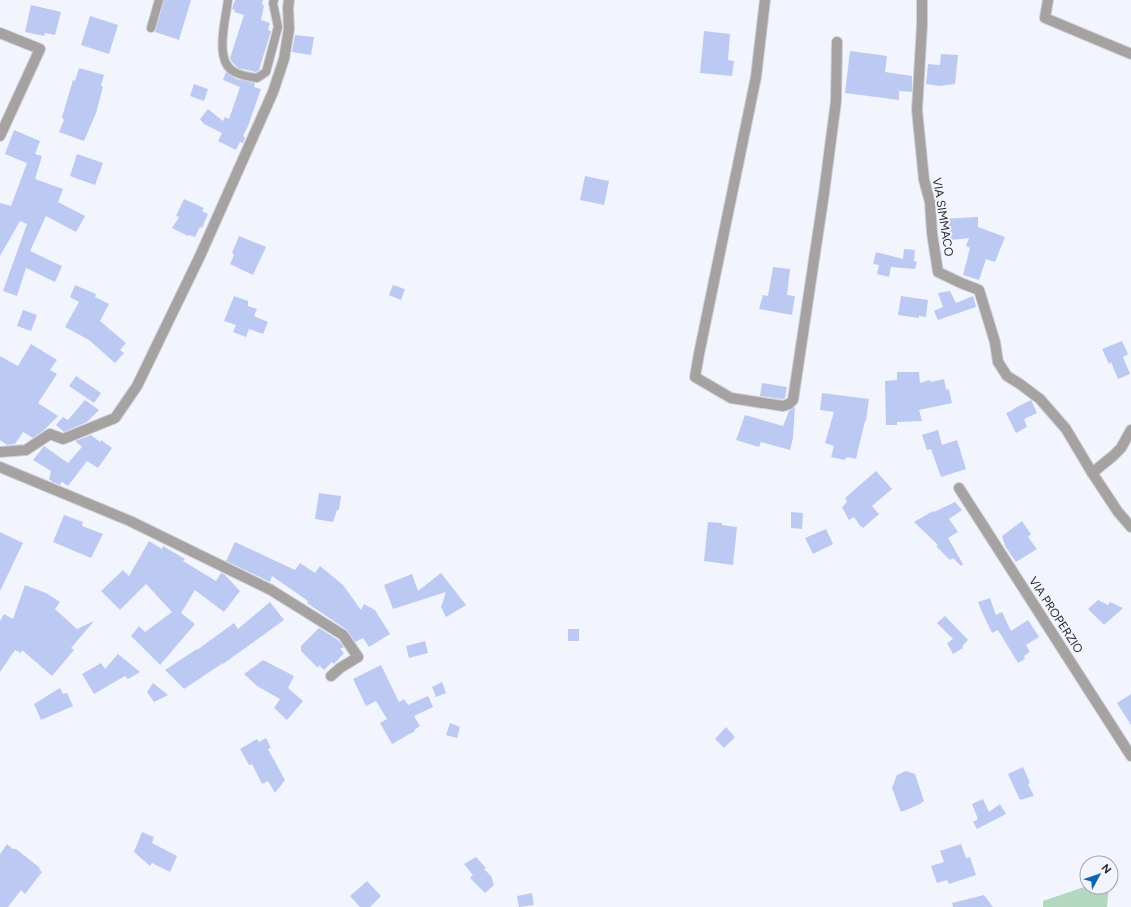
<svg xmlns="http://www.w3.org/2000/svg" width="1131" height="907" viewBox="0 0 1131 907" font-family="Figtree,sans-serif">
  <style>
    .green { fill: #b3d7c0 }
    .building { fill: #bcc9f2 }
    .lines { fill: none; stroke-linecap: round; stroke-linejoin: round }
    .service-casing { stroke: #ced1d8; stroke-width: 10 }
    .minor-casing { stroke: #ced1d8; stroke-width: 12 }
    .service { stroke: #a6a2a2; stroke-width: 8 }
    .minor { stroke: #a6a2a2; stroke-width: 10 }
    .labels { text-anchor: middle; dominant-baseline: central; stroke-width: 4; stroke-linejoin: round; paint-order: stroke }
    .street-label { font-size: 12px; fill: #2a2b2e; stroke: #f2f5fd }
  </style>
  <rect width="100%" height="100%" fill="#f2f5fd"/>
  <path class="green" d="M 1087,886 L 1109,887 L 1107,907 L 1043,907 L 1043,901 Z"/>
  <path class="building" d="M 164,0 L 191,0 L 179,40 L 155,32 Z
    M 235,0 L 263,0 L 262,4 L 264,6 L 261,20 L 270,23 L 268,30 L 271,31 L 259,70 L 256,72 L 238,68 L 232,62 L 230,58 L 244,15 L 234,12 L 235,10 L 232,9 Z
    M 31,5 L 61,12 L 55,35 L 45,33 L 44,36 L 25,32 Z
    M 90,16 L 118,25 L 109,54 L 81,45 Z
    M 704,31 L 730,34 L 728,60 L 734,61 L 732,76 L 700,73 Z
    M 295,35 L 314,37 L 311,55 L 292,52 Z
    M 850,51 L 887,56 L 885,72 L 912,76 L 912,92 L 899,91 L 899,100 L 845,93 Z
    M 941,54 L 958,55 L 955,84 L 939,86 L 926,84 L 928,64 L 940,65 Z
    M 79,68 L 104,75 L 101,86 L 103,87 L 96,113 L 84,141 L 59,132 L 64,120 L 62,117 L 73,80 L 75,81 Z
    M 226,72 L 236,79 L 255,83 L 254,87 L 261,89 L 248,126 L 243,136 L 245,138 L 243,143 L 240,142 L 236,150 L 218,141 L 222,133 L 204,124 L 200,119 L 208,109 L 223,121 L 225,117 L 229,119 L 240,87 L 223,80 Z
    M 194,84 L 208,89 L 204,101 L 190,96 Z
    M 14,130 L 40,141 L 35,154 L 42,156 L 35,179 L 63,189 L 58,202 L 85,216 L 76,232 L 46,216 L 30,251 L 62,266 L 55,282 L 26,268 L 17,296 L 3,291 L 27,224 L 20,221 L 0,256 L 0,203 L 11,206 L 27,163 L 5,154 Z
    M 77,154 L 103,163 L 95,185 L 70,176 Z
    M 585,176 L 609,181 L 604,205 L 580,200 Z
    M 184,199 L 204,208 L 202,211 L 208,214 L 202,228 L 200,227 L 195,237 L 189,235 L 188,236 L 172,228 L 179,217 L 176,216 Z
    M 978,217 L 978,227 L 1005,237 L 995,262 L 986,259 L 979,280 L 963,275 L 970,248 L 966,246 L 969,238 L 943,241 L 940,219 Z
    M 239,236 L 266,247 L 253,275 L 230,264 L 234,255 L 232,253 Z
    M 904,249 L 915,250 L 914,261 L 917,262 L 915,269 L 891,267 L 889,277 L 877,274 L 879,265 L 873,264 L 876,252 L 903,259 Z
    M 773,267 L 790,269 L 787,295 L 795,296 L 792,315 L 759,309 L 763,295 L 768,296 Z
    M 75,285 L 96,294 L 95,297 L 109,304 L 100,321 L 126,343 L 120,350 L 124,353 L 115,363 L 89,340 L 65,327 L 79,302 L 70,297 Z
    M 393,285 L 405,289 L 401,300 L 389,295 Z
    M 950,291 L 956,303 L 973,296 L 976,307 L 938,320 L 934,311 L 943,307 L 938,293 Z
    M 234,296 L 248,301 L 248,306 L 257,309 L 254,316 L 268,322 L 263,334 L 249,329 L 246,337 L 233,332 L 236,325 L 224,321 Z
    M 901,296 L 928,300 L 926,317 L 919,316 L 919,318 L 898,315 Z
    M 23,310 L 37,315 L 31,331 L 17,326 Z
    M 1122,341 L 1128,354 L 1123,357 L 1130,374 L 1118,379 L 1111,362 L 1109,364 L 1102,349 Z
    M 31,344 L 57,360 L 50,370 L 57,374 L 38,403 L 58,416 L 43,431 L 33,438 L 23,432 L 15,444 L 7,445 L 0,440 L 0,356 L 18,366 Z
    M 897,372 L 919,372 L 920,383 L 930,380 L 931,382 L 944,379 L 946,389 L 949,390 L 952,403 L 919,410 L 922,421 L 897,422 L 897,425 L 886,425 L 885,381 L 897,380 Z
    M 76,376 L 101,393 L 94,403 L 69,386 Z
    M 762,383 L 787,387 L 785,398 L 782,399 L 760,396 Z
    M 822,393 L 869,399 L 866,421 L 865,421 L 856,459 L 848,457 L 844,460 L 831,457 L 834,446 L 825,443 L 834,412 L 820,410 Z
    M 85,400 L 99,410 L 87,422 L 64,432 L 56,425 L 63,417 L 68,420 Z
    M 1031,400 L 1037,413 L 1024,419 L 1027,427 L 1016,433 L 1006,413 L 1013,410 L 1013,409 Z
    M 795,407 L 793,438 L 790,450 L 761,442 L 759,447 L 736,440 L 745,415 L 783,426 L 789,411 Z
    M 938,430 L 942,445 L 957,440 L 966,469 L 941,477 L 931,449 L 927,450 L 922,435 Z
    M 91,435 L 100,442 L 101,440 L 112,448 L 98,468 L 87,461 L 68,486 L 62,482 L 60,485 L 53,482 L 49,479 L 51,471 L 33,460 L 44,446 L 68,463 L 82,447 L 75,441 Z
    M 876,471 L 892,489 L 872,506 L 879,514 L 863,528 L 862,526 L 861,527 L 854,517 L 849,520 L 842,507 L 847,502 L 845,498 Z
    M 319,493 L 341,496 L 339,510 L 337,510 L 333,522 L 315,519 Z
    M 955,502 L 962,510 L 949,519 L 958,532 L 948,538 L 963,564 L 961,566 L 953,558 L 950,560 L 936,546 L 938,545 L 914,522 L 933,511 L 934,512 Z
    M 791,512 L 803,513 L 802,529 L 791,528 Z
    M 64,515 L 83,522 L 82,526 L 103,534 L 91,558 L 53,542 Z
    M 1022,521 L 1031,534 L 1028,537 L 1037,549 L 1016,562 L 1005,546 L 1002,536 Z
    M 708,522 L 722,523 L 722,525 L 737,527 L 733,565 L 704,561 Z
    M 826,529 L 833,544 L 813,554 L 805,538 Z
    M 0,532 L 23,543 L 0,591 Z
    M 149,541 L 162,549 L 163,546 L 185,559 L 183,561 L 216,581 L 221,573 L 224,574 L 240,591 L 224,612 L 195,590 L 181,613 L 195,624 L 160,665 L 131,636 L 139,626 L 145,632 L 172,612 L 146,584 L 120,610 L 101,591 L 123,570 L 129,576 Z
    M 235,542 L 295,570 L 300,563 L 315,573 L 320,566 L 343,585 L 361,610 L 364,604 L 375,610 L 390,634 L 369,647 L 363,638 L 355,642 L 347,630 L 307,603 L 308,601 L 272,576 L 270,582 L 226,561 Z
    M 441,573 L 466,605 L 446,617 L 441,607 L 446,592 L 393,609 L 384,585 L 412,574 L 418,591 Z
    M 25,585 L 46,593 L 60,602 L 55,609 L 77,629 L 94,621 L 71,648 L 74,650 L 52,676 L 22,650 L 21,653 L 15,650 L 0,672 L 0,621 L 4,614 L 13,619 Z
    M 990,598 L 996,615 L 1002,612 L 1011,631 L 1028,620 L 1039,637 L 1026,645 L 1030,652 L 1024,656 L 1025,659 L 1018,663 L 998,630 L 992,633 L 982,612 L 978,602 Z
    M 1098,600 L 1108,605 L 1110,602 L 1123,608 L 1104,625 L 1088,609 Z
    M 270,602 L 284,620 L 223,664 L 223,663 L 184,689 L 165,670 L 197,649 L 197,650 L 234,623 L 238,629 Z
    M 945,616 L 968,640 L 962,646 L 963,648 L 953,654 L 947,643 L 953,639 L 937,623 Z
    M 319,628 L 338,640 L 344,647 L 340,649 L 344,653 L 334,664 L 332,662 L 324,670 L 319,665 L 318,668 L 301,651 L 301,646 Z
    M 568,629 L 579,629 L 579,641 L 568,641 Z
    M 425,641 L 428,653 L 409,658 L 406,646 Z
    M 118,654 L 140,672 L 128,679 L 125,676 L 94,694 L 82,674 L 101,663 L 105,669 Z
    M 263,660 L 294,676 L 288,688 L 303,701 L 287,720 L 274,708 L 280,699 L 257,686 L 244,674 Z
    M 381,665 L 399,702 L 404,699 L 408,705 L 428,696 L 433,707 L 414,716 L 420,726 L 414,730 L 415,731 L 392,744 L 380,723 L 387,719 L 376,701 L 366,706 L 353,679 Z
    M 442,682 L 446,693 L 436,697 L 432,687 Z
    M 153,683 L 168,695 L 154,702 L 147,692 Z
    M 60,688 L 63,694 L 67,693 L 73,706 L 41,720 L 34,704 Z
    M 1131,694 L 1131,725 L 1117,703 Z
    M 450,723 L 460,727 L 457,738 L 446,735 Z
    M 726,727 L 735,737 L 724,748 L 715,739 Z
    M 266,738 L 271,748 L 268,749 L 285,780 L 275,793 L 268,781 L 262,784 L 252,764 L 249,765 L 240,749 L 257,739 L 259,742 Z
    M 1023,767 L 1030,783 L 1028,784 L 1034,796 L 1020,800 L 1008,774 Z
    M 906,771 L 915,774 L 924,801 L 918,805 L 901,812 L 892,788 L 897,775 Z
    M 983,799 L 989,812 L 1000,804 L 1006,814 L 977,829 L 973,822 L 978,819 L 972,804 Z
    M 142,832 L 154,837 L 152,843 L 177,856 L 170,872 L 152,863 L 150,866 L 134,852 Z
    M 7,844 L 13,849 L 16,849 L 40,868 L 39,869 L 42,872 L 25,894 L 21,890 L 8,907 L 0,907 L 0,854 Z
    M 961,844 L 966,858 L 970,857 L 976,875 L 949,884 L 947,880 L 937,883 L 931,866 L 944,862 L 940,851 Z
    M 476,857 L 486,868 L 484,869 L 491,876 L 494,885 L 485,893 L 470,878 L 473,875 L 464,864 Z
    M 367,881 L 381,896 L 370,907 L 360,907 L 350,896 Z
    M 532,893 L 534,905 L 519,907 L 517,896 Z
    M 984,895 L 993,907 L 953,907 L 952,903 Z"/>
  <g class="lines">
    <defs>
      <path id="service" d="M 228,0 C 226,18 214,60 233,71 C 238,75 250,77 257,78 L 266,72 L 278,27 L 273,3 L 274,0
        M 151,28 L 159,0"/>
      <path id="minor" d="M 765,0 L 756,77 L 699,354 L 695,377 L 731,398 L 783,406 L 789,404 L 793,400 L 824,193 L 836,101 L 837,42
        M 922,0 L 922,25 L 917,110 L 924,180 L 930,202 L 932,233 L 938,272 L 961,283 L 979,290 L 995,342 L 998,362 L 1007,376 L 1020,384 L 1040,399 L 1066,429 L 1091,471 L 1118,512 L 1131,527
        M 1048,0 L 1045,18 L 1131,54
        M 0,33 L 40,49 L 0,136
        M 0,452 L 26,450 L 50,434 L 63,439 L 115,418 L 137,386 L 200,256 L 273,92 L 284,59 L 289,29 L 288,8 L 289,0
        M 0,467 L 130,521 L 271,590 L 343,635 L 358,657 L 340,668 L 331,676
        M 1092,473 L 1113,456 L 1121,448 L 1131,430
        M 959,488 L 1131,756"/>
    </defs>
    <use href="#service" class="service-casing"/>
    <use href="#minor" class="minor-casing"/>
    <use href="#service" class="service"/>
    <use href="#minor" class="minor"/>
  </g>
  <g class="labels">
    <g class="street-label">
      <text transform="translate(943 217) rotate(81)">VIA SIMMACO</text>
      <text transform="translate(1056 615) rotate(57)">VIA PROPERZIO</text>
    </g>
  </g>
  <g transform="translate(1099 875) rotate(50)"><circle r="19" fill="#f2f5fd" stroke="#a2a4aa"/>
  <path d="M0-3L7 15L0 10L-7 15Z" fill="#1162b0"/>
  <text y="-6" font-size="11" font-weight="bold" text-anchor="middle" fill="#2a2b2e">N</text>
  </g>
</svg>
